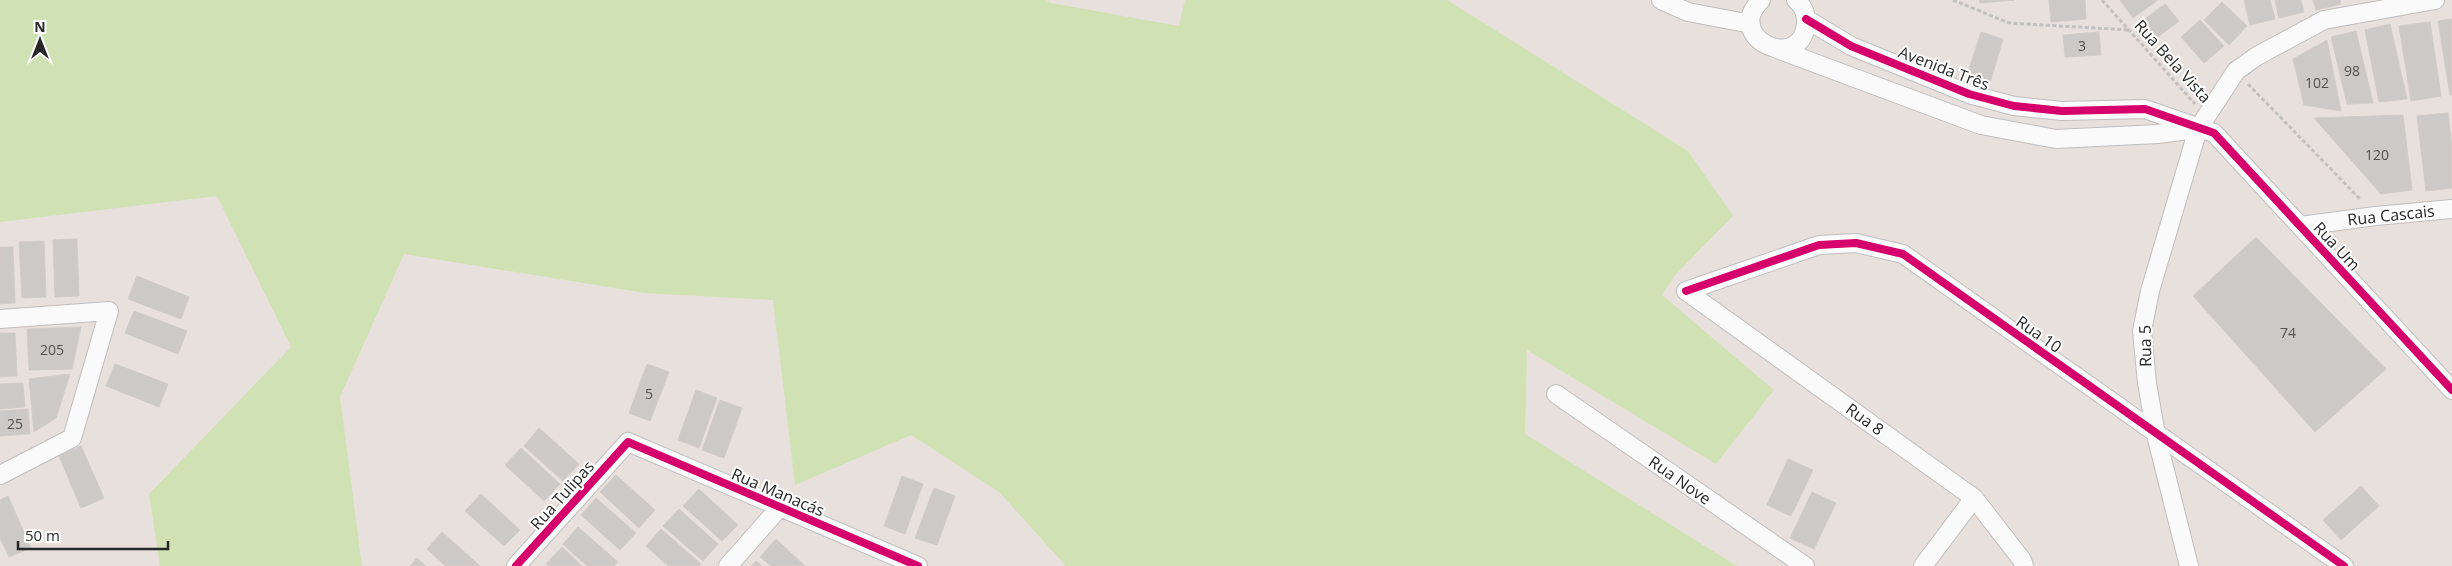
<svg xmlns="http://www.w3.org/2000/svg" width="2452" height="566" viewBox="0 0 2452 566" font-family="'Open Sans',sans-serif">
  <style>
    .green { fill: #d0e2b3 }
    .building { fill: #cdc9c6; stroke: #d2ccc8 }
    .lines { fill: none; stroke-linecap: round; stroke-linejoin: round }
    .minor-casing { stroke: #c0bebe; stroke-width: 20 }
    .path { stroke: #c2c1c0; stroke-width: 3; stroke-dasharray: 4 2.5; stroke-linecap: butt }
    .minor { stroke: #fbfafa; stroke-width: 18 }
    .cycleway-casing { stroke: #fff; stroke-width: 11 }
    .cycleway { stroke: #d6006c; stroke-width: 8 }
    .labels { text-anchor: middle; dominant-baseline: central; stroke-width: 4; stroke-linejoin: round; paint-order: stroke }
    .number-label { font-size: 14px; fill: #515050 }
    .street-label { font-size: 16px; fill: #272727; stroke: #fff }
  </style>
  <rect width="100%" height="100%" fill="#e7e0dc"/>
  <path class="green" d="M 0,0 L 1046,0 L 1051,3 L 1179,26 L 1185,0 L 1447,0 L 1688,151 L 1733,216 L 1674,276 L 1662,295 L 1774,390 L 1716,464 L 1527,350 L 1525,434 L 1737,566 L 1066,566 L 999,492 L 911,435 L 795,485 L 773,300 L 645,293 L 404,254 L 340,397 L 362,566 L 160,566 L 149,494 L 291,347 L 217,196 L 0,222 Z"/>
  <path class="building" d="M 1979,0 L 2015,0 L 1980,3 Z
    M 2049,0 L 2085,0 L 2086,19 L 2051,22 Z
    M 2120,0 L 2158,0 L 2133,18 Z
    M 2244,0 L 2270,0 L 2275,19 L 2250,25 Z
    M 2275,0 L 2301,0 L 2304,12 L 2279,18 Z
    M 2313,0 L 2340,0 L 2341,4 L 2316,10 Z
    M 2222,2 L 2247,26 L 2229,45 L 2204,20 Z
    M 2165,4 L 2179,21 L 2150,43 L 2137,25 Z
    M 2452,19 L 2452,95 L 2450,95 L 2438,21 Z
    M 2200,20 L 2224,46 L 2204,63 L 2181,37 Z
    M 2430,22 L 2441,96 L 2411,101 L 2399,26 Z
    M 2390,24 L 2407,99 L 2379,102 L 2365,30 Z
    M 2356,31 L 2373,103 L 2347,104 L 2331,37 Z
    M 1981,32 L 2003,39 L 1990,83 L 1967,76 Z
    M 2099,32 L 2101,55 L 2065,57 L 2063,35 Z
    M 2327,40 L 2341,111 L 2304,105 L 2293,59 Z
    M 2448,113 L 2452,148 L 2452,188 L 2426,191 L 2417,116 Z
    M 2403,115 L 2412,190 L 2381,194 L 2314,118 Z
    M 2256,237 L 2386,369 L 2315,432 L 2193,296 Z
    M 77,239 L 79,296 L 55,297 L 53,240 Z
    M 44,241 L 46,297 L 22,298 L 19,242 Z
    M 0,247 L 13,247 L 15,303 L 0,304 Z
    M 137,276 L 189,297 L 181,319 L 128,299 Z
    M 134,311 L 187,331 L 178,354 L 125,333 Z
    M 81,327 L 72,369 L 29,370 L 27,329 Z
    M 0,333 L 15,333 L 17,376 L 0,377 Z
    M 115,364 L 168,384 L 159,407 L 106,386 Z
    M 647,364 L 669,372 L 650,421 L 629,413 Z
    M 70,374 L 56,418 L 34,432 L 29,379 Z
    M 23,383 L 25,407 L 0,409 L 0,384 Z
    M 696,390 L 717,398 L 699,448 L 678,440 Z
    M 720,400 L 742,408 L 724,458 L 702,450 Z
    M 28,409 L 30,434 L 0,436 L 0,411 Z
    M 539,428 L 579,464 L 563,481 L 524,446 Z
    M 81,446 L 104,498 L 81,508 L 59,456 Z
    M 521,448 L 560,484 L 544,501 L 505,465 Z
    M 1788,459 L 1813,470 L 1791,516 L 1767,505 Z
    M 616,475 L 655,510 L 639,528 L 600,492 Z
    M 902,476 L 923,484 L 905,534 L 884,526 Z
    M 2361,486 L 2379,506 L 2341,540 L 2323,520 Z
    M 934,488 L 955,496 L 937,545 L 915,538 Z
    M 699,489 L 738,525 L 722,541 L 683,506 Z
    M 1812,492 L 1836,503 L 1814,549 L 1790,538 Z
    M 481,494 L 520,530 L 504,546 L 465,511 Z
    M 8,496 L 31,548 L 9,557 L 0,538 L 0,500 Z
    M 596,498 L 636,533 L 620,550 L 581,515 Z
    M 679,509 L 718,544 L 703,561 L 663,526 Z
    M 578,527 L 618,562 L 614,566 L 587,566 L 563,544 Z
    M 661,529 L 701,564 L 699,566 L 668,566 L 646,546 Z
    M 442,532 L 480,566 L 445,566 L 427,549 Z
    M 776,539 L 805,566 L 771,566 L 760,557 Z
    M 562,547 L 582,566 L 548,566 L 546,564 Z
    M 417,558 L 426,566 L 410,566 Z
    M 756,561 L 762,566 L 751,566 Z"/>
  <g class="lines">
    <defs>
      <path id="minor" d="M 1661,0 L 1688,12 L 1751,24
        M 1761,0 C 1722,38 1801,74 1806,24 C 1807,15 1803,6 1796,0
        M 1806,19 L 1851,46 L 1969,94 L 2014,106 L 2062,111 L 2145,109 L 2214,133 L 2452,390
        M 1777,49 L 1981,125 L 2056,139 L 2158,134 L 2195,129
        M 2300,226 L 2376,216 L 2452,209
        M 1686,291 L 1819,245 L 1856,243 L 1903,254 L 2344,566
        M 1686,291 L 1974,498 L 2022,560 L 2024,566
        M 0,319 L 109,311 L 72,438 L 0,475
        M 1556,394 L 1805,566
        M 516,566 L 628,442 L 918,566
        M 728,566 L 779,508
        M 1923,566 L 1974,498
        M 2189,566 L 2156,435 L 2147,383 L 2142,331 L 2150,291 L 2198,129 L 2236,71 L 2257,56 L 2324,20 L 2435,0"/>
    </defs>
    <use href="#minor" class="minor-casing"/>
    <path class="path" d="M 1953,0 L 2009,23 L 2129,30
      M 2102,0 L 2195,104
      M 2248,84 L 2361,200"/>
    <use href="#minor" class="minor"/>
    <defs>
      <path id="cycleway" d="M 1806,19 L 1851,46 L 1969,94 L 2014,106 L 2062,111 L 2145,109 L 2214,133 L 2452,390
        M 1686,291 L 1819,245 L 1856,243 L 1903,254 L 2344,566
        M 516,566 L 628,442 L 918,566"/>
    </defs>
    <use href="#cycleway" class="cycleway-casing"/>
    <use href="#cycleway" class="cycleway"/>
  </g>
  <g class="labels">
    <g class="number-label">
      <text x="2082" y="45">3</text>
      <text x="2352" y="70">98</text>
      <text x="2317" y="82">102</text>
      <text x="2377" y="154">120</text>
      <text x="2288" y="332">74</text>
      <text x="52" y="349">205</text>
      <text x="649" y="393">5</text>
      <text x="15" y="423">25</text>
    </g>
    <g class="street-label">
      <text transform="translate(2173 61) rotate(48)">Rua Bela Vista</text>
      <text transform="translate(1944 68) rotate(21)">Avenida Três</text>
      <text transform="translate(2391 215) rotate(-6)">Rua Cascais</text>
      <text transform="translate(2337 246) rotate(47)">Rua Um</text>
      <text transform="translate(2039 334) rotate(35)">Rua 10</text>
      <text transform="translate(2145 346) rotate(-91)">Rua 5</text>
      <text transform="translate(1865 419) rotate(36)">Rua 8</text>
      <text transform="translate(1680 480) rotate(35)">Rua Nove</text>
      <text transform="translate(778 492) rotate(23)">Rua Manacás</text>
      <text transform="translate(562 495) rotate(-48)">Rua Tulipas</text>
    </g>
  </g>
  <g transform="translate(40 40)" stroke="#ffffff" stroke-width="4" paint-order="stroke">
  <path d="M0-4L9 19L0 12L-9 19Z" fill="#272727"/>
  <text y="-8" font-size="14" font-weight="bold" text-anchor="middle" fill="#272727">N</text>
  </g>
  <path d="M18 541v8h150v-8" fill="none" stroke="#272727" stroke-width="2.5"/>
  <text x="25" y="541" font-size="15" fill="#272727" stroke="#ffffff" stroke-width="4" paint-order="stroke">50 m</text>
</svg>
